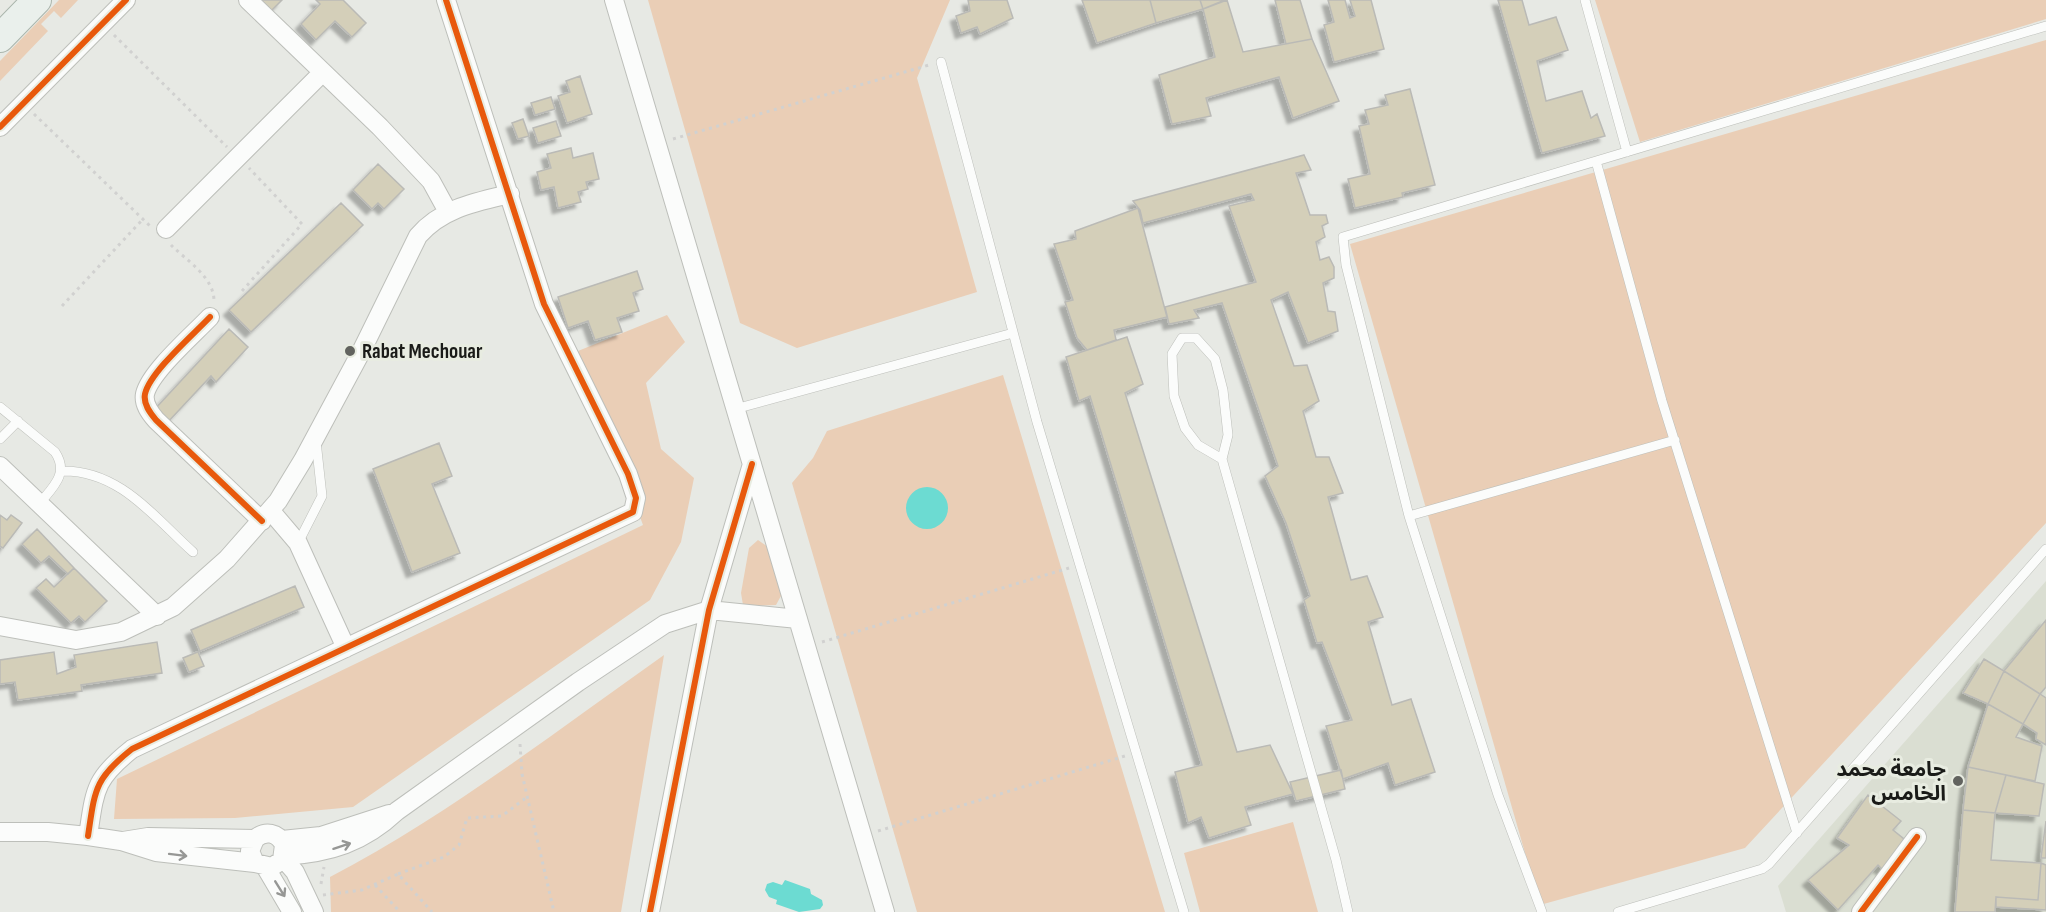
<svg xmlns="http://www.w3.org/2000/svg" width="2046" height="912" viewBox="0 0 2046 912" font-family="'Sofia Sans Condensed','Noto Sans Arabic',sans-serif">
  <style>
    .built { fill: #daded2 }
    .green { fill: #eaceb6 }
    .water { fill: #6cdbd2 }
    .building { fill: #d4cfb9; stroke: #babab6; stroke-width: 1.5; filter: url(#shadow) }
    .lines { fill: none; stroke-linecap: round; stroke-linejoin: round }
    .service-casing { stroke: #bdbfba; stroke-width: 10 }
    .minor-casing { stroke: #bdbfba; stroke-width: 20 }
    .primary-casing { stroke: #aab5ac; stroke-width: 30 }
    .path { stroke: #d1d1d0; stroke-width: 3; stroke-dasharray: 3 4.5; stroke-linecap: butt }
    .service { stroke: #fbfcfb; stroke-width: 9 }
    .minor { stroke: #fbfcfb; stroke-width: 18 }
    .primary { stroke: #eaf0ec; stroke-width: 28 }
    .cycleway-casing { stroke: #e8ece1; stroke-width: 10 }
    .cycleway { stroke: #e8590c; stroke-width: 6 }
    .oneway { stroke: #969795 }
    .poi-dot { fill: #62635f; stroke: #e8ece1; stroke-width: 2 }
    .labels { text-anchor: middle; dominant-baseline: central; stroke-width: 6; stroke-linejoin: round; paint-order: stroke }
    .poi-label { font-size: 21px; font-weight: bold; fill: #1a1b18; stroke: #e8ece1; text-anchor: start }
  </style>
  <defs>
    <filter id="shadow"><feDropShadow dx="-5.5" dy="5.5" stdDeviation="1.5" flood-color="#0004"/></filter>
  </defs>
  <rect width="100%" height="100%" fill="#e7e9e4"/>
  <path class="built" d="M 2046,581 L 2046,912 L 1786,912 L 1778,886 Z"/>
  <path class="green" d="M 59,0 L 78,0 L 61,18 L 54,11 L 41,24 L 48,31 L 0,81 L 0,61 Z
    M 648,0 L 950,0 L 917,78 L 977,292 L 797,348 L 740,323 Z
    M 1595,0 L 2046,0 L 2046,19 L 1640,142 Z
    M 2046,40 L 2046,523 L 1745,848 L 1540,905 L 1350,244 Z
    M 667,315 L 685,342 L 646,383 L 661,449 L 694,478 L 681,542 L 650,600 L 353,807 L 235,818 L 114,819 L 117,779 L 643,525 L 578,351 Z
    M 1003,375 L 1165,912 L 917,912 L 792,483 L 813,458 L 827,431 Z
    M 758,540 L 768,547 L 782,594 L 776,605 L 747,606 L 743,605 L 741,593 L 749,548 Z
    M 664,655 L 621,912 L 331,912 L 330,877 C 448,815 555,732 664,655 Z
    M 1293,822 L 1318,912 L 1200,912 L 1184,853 Z"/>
  <path class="water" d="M906 508a21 21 0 1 1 42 0a21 21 0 1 1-42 0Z
    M 785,880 L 810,889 L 811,894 L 822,900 L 823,905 L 820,909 L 799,912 L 776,904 L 777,900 L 769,897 L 765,890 L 767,884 L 773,882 L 782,885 Z"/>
  <path class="building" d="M 260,0 L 282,0 L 271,11 Z
    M 316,0 L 343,0 L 366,23 L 352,37 L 335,21 L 316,40 L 301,24 L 320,4 Z
    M 968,0 L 1007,0 L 1013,18 L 980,34 L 977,27 L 961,33 L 956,16 L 970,11 Z
    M 1082,0 L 1150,0 L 1156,23 L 1097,43 Z
    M 1150,0 L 1200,0 L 1203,9 L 1156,23 Z
    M 1200,0 L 1225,0 L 1203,9 Z
    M 1227,0 L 1243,52 L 1312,39 L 1339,101 L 1293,118 L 1279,77 L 1206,98 L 1211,116 L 1172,124 L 1159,75 L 1215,57 L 1203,9 Z
    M 1275,0 L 1300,0 L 1312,39 L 1286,44 Z
    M 1328,0 L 1345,0 L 1350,18 L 1355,16 L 1350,0 L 1371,0 L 1384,49 L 1334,62 L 1324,25 L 1334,22 Z
    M 1498,0 L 1522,0 L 1529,25 L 1556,17 L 1568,50 L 1537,61 L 1546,101 L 1582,91 L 1591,118 L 1597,114 L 1605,136 L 1542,153 Z
    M 580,76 L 592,114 L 567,123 L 558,96 L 570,92 L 566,81 Z
    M 1410,89 L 1435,185 L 1402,193 L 1403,197 L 1355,208 L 1348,179 L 1370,174 L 1359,126 L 1369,124 L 1365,110 L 1388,105 L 1385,95 Z
    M 551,97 L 555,109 L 535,115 L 531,103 Z
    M 523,119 L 529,136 L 518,139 L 512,123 Z
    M 556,121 L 561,136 L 538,143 L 533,128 Z
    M 571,148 L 573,158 L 593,153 L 599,179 L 586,182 L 588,189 L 578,192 L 581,202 L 558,208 L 554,187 L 541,190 L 537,172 L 551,168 L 547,154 Z
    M 1304,155 L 1311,170 L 1296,173 L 1310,215 L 1326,215 L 1328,223 L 1322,226 L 1325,237 L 1316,242 L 1320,260 L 1329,257 L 1334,267 L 1334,278 L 1323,283 L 1328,311 L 1335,312 L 1338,331 L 1308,343 L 1288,292 L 1271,300 L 1294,366 L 1307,365 L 1319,401 L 1303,411 L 1316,457 L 1329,457 L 1343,493 L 1328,497 L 1351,580 L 1367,576 L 1383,617 L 1368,622 L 1392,705 L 1411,699 L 1435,772 L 1395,785 L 1388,763 L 1343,779 L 1326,726 L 1352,720 L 1322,642 L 1317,643 L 1304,600 L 1310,596 L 1286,523 L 1265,476 L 1278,466 L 1222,303 L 1194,310 L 1199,318 L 1169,324 L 1165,307 L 1256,282 L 1229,206 L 1254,200 L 1251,194 L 1143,223 L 1140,210 L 1133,201 Z
    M 378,164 L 404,189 L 384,209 L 378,203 L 372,209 L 353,190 Z
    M 341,203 L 363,225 L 251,332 L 229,310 Z
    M 1138,208 L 1167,317 L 1114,330 L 1116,340 L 1087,350 L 1077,338 L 1065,302 L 1073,300 L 1054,244 L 1076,239 L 1075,231 Z
    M 637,271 L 643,289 L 633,293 L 639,311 L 617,318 L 622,332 L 595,340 L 588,321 L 568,328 L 558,297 Z
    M 229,329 L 248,347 L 216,382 L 211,376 L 167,423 L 154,410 Z
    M 1127,337 L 1143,384 L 1125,393 L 1237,752 L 1270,745 L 1293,794 L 1245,807 L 1251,825 L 1209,838 L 1201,817 L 1188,823 L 1175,772 L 1202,765 L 1090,396 L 1079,401 L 1066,357 Z
    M 439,443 L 452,476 L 432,484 L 460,553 L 412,572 L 373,469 Z
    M 0,515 L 7,520 L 11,515 L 22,523 L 3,548 L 0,546 Z
    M 37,529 L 74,568 L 68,574 L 49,556 L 41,563 L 22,544 Z
    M 74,568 L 107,601 L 85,622 L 79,616 L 71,623 L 36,588 L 46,579 L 54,587 Z
    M 295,586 L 304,607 L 198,652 L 204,666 L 189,672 L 183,658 L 200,651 L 191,630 Z
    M 2046,620 L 2046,687 L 2040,694 L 2004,671 Z
    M 157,642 L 162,673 L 81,685 L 82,691 L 18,700 L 15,682 L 0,684 L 0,660 L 54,652 L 57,674 L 76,667 L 74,655 Z
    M 1984,659 L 2004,671 L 1988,704 L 1963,693 Z
    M 2004,671 L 2040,694 L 2023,724 L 1988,704 Z
    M 2040,694 L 2046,698 L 2046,745 L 2036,739 L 2037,733 L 2023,724 Z
    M 1988,704 L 2023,724 L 2016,737 L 2042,746 L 2035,781 L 1968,767 Z
    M 1968,767 L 2006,775 L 1995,813 L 1963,810 Z
    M 1341,770 L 1345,789 L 1296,801 L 1290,782 Z
    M 2006,775 L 2044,784 L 2039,816 L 1995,813 Z
    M 1868,795 L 1901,821 L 1893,830 L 1904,839 L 1883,870 L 1878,865 L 1838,910 L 1808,880 L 1849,845 L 1837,838 Z
    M 1963,810 L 1995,813 L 1991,860 L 2041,863 L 2038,900 L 1996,897 L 1995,912 L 1955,912 Z
    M 2046,821 L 2046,858 L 2041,858 Z
    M 2041,863 L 2046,865 L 2046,910 L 1996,907 L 1996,897 L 2038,900 Z"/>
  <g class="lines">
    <defs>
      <path id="service" d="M 1585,0 L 1627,152
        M 941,62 L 1037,422 L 1184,912
        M 1596,161 L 1662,401 L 1797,833
        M 0,407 L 55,452 C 69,473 54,486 40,503
        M 735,409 L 1013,333
        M 0,439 L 18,421
        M 1222,459 L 1198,445 L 1185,428 L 1174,396 L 1172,354 L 1182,338 L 1196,338 L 1215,359 L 1223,390 L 1228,435 L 1222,459 L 1336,860 L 1348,912
        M 62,471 C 119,470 153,516 193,552
        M 1409,516 L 1675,440
        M 298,543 L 322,496 L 316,441
        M 1542,912 L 1498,795 L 1409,516 L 1346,265 L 1343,237 L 2046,26
        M 1618,912 L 1762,869 L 1769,864 L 2046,549"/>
      <path id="minor" d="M 248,0 L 380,127 L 431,181 L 448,212
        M 614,0 L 885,912
        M 0,127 L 126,0
        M 166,229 L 323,72
        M 210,317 C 193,335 150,372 145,394 C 143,404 150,413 156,420 L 262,521
        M 0,466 L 157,616
        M 270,510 L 298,543 L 346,648
        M 0,626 L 76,640 L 121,632 L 173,607 L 227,559 L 278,501 L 303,460 L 360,354 L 418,236 C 442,208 476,202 510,194
        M 0,832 L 48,832 L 88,836 L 121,841 L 156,852 L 255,863
        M 88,836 C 95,790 94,779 132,749 L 633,512 L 636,498 L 628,474 L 544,304 L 446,0
        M 282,840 L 321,836 L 389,814
        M 123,841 L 148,837 L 255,839 C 265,830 278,832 284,845 L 282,860 L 272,867 L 255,863 L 250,851 L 255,839
        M 284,856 C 330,853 363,843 397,811 L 578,682 L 665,624 L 709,610 L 798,619
        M 283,858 L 295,872 L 314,912
        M 266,868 L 292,912
        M 650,912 L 709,610 L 752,464
        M 1861,912 L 1917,837"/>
      <path id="primary" d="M 0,38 L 37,0"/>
    </defs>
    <use href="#service" class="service-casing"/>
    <use href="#minor" class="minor-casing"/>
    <use href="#primary" class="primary-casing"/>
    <path class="path" d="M 114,35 L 227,147
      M 34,114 L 150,226
      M 673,139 L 929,65
      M 171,245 C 187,261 214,277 214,301
      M 242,291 L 302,224 L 249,168
      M 62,306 L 143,219
      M 822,642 L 1069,568
      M 520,744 L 522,774 L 554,912
      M 878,831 L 1125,756
      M 398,874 L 444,857 L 459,845 L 467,818 L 502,816 L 527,797
      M 321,884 L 324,867
      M 375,885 L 400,912
      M 323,895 L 362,890 L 398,874 L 432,912"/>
    <use href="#service" class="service"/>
    <use href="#minor" class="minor"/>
    <use href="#primary" class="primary"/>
    <defs>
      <path id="cycleway" d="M 0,127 L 126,0
        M 210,317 C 193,335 150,372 145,394 C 143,404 150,413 156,420 L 262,521
        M 88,836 C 95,790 94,779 132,749 L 633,512 L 636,498 L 628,474 L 544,304 L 446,0
        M 650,912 L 709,610 L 752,464
        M 1861,912 L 1917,837"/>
    </defs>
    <use href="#cycleway" class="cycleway-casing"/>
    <use href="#cycleway" class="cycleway"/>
  </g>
  <defs><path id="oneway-shaft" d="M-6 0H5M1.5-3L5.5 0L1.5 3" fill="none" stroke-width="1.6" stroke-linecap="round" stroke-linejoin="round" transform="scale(1.5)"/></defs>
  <g class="oneway">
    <use href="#oneway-shaft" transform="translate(342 846) rotate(-18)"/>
    <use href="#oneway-shaft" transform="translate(178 855) rotate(7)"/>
    <use href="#oneway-shaft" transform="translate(280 889) rotate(58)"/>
  </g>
  <g class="poi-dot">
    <circle cx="350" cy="351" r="6"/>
    <circle cx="1958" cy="781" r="6"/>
  </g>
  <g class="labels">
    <g class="poi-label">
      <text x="362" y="351">Rabat Mechouar</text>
      <text x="1946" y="769" text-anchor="end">جامعة محمد<tspan x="1946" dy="24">الخامس</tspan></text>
    </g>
  </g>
</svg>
